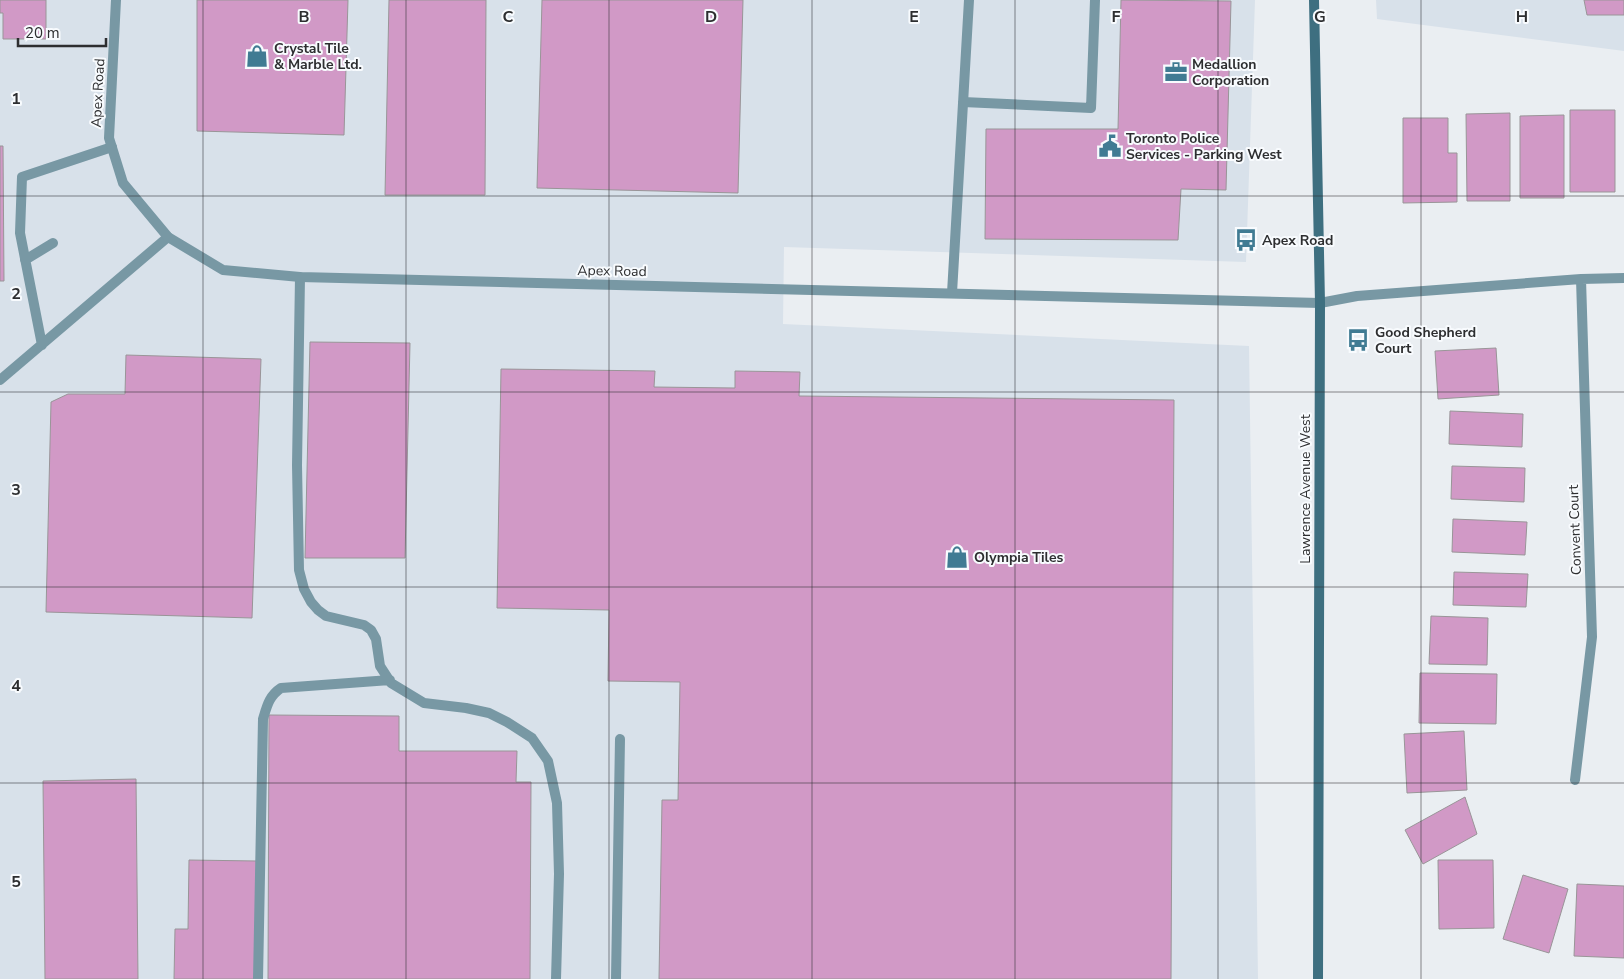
<svg xmlns="http://www.w3.org/2000/svg" width="1624" height="979" viewBox="0 0 1624 979" font-family="'Nunito Sans',sans-serif">
  <style>
    .built { fill: #d8e1ea }
    .building { fill: #d199c6; stroke: #999598 }
    .lines { fill: none; stroke-linecap: round; stroke-linejoin: round }
    .lane { stroke: #7898a4; stroke-width: 10 }
    .street { stroke: #7898a4; stroke-width: 10 }
    .secondary { stroke: #3e6f80; stroke-width: 10 }
    .grid { fill: none; stroke: #2d2e30; stroke-width: 1; stroke-opacity: 0.55 }
    .labels { text-anchor: middle; dominant-baseline: central; stroke-width: 4; stroke-linejoin: round; paint-order: stroke }
    .poi-label { font-size: 14px; font-weight: bold; fill: #2d2e30; stroke: #f8fbfe; text-anchor: start }
    .street-label { font-size: 14px; fill: #2d2e30; stroke: #f8fbfe }
    .grid-label { font-size: 16px; text-anchor: middle; font-weight: bold; fill: #2d2e30; stroke: #f8fbfe; stroke-width: 4; stroke-linejoin: round; paint-order: stroke }
  </style>
  <rect width="100%" height="100%" fill="#eaeef2"/>
  <path class="built" d="M 0,0 L 1255,0 L 1246,262 L 784,247 L 783,324 L 1249,346 L 1258,979 L 0,979 Z
    M 1376,0 L 1624,0 L 1624,51 L 1377,19 Z"/>
  <path class="building" d="M 0,0 L 46,0 L 46,39 L 3,39 L 3,13 L 0,13 Z
    M 197,0 L 348,0 L 344,135 L 197,131 Z
    M 389,0 L 486,0 L 485,195 L 385,195 Z
    M 542,0 L 743,0 L 738,193 L 537,188 Z
    M 1121,0 L 1231,1 L 1226,190 L 1181,189 L 1178,240 L 985,239 L 986,129 L 1118,129 Z
    M 1584,0 L 1624,0 L 1624,15 L 1587,15 Z
    M 1570,110 L 1615,110 L 1615,192 L 1570,192 Z
    M 1510,113 L 1510,201 L 1467,201 L 1466,114 Z
    M 1564,115 L 1564,198 L 1520,198 L 1520,116 Z
    M 1403,118 L 1448,118 L 1448,153 L 1457,153 L 1457,202 L 1403,203 Z
    M 0,146 L 3,146 L 4,281 L 0,281 Z
    M 310,342 L 410,343 L 405,558 L 305,558 Z
    M 1496,348 L 1499,395 L 1438,399 L 1435,351 Z
    M 126,355 L 261,359 L 252,618 L 46,612 L 51,402 L 68,394 L 125,394 Z
    M 501,369 L 655,371 L 654,387 L 735,388 L 735,371 L 800,372 L 799,396 L 1174,400 L 1171,979 L 659,979 L 662,800 L 678,800 L 680,682 L 608,681 L 609,610 L 497,608 Z
    M 1450,411 L 1523,414 L 1522,447 L 1449,444 Z
    M 1452,466 L 1525,468 L 1524,502 L 1451,499 Z
    M 1453,519 L 1527,522 L 1525,555 L 1452,552 Z
    M 1454,572 L 1528,574 L 1526,607 L 1453,605 Z
    M 1431,616 L 1488,618 L 1487,665 L 1429,664 Z
    M 1420,673 L 1497,674 L 1496,724 L 1419,723 Z
    M 269,715 L 399,716 L 399,751 L 517,751 L 516,782 L 531,782 L 530,979 L 268,979 Z
    M 1464,731 L 1467,790 L 1407,793 L 1404,734 Z
    M 136,779 L 138,979 L 45,979 L 43,781 Z
    M 1465,797 L 1477,834 L 1423,864 L 1405,830 Z
    M 189,860 L 257,861 L 255,979 L 174,979 L 175,929 L 188,929 Z
    M 1438,860 L 1493,860 L 1494,928 L 1439,929 Z
    M 1523,875 L 1568,889 L 1549,953 L 1503,939 Z
    M 1577,884 L 1624,886 L 1624,958 L 1574,956 Z"/>
  <g class="lines">
    <path class="lane" d="M 963,102 L 1091,108 L 1095,0
      M 25,260 L 53,243
      M 300,277 L 297,465 L 299,570 L 304,589 L 311,602 L 318,610 L 326,616 L 364,625 L 371,630 L 376,639 L 380,666 L 391,683 L 424,703 L 466,708 L 489,713 L 507,722 L 532,738 L 548,761 L 557,803 L 559,874 L 556,979
      M 952,293 L 969,0
      M 42,345 L 20,233 L 22,177 L 112,147
      M 0,380 L 168,237
      M 258,979 L 263,719 C 267,706 269,696 281,688 L 390,680
      M 616,979 L 620,739"/>
    <path class="street" d="M 116,0 L 109,138 L 123,183 L 168,237 L 223,270 L 300,277 L 1320,303 L 1357,296 L 1581,279 L 1624,278
      M 1575,780 L 1592,637 L 1581,279"/>
    <path class="secondary" d="M 1314,0 L 1320,303 L 1318,979"/>
  </g>
  <path class="grid" d="M 203,0 L 203,979M 406,0 L 406,979M 609,0 L 609,979M 812,0 L 812,979M 1015,0 L 1015,979M 1218,0 L 1218,979M 1421,0 L 1421,979M 0,196 L 1624,196M 0,392 L 1624,392M 0,587 L 1624,587M 0,783 L 1624,783"/>
  <defs>
    <symbol id="shop-bare" viewBox="-9 -9 18 18"><path d="M-5-2.5h2.3a2.7 3.5 0 0 1 5.4 0H5L5.5 6h-11ZM-1.5-2.5h3a1.5 2.3 0 0 0-3 0Z" fill="#407b93" stroke="#f8fbfe" stroke-width="2.5" paint-order="stroke"/></symbol>
    <symbol id="office-bare" viewBox="-9 -9 18 18"><path d="M-6-3h4V-5.5h4V-3h4V5H-6ZM-1-4.5V-3h2v-1.5ZM-6 0V1H6V0Z" fill="#407b93" stroke="#f8fbfe" stroke-width="2.5" paint-order="stroke"/></symbol>
    <symbol id="civic-bare" viewBox="-9 -9 18 18"><path d="M-.6-6.5H3V-4.5H.6V-3L4-1V1h2V6H-6V1h2V-1L-.6-3ZM-1.2 2.5V6h2.4V2.5Z" fill="#407b93" stroke="#f8fbfe" stroke-width="2.5" paint-order="stroke"/></symbol>
    <symbol id="bus-bare" viewBox="-9 -9 18 18"><path d="M-5-6H5V4H4V6H2V4H-2V6H-4V4H-5ZM-3.5-4V0h7V-4ZM-3.5 1.2v1.5H-2V1.2ZM2 1.2v1.5H3.5V1.2Z" fill="#407b93" stroke="#f8fbfe" stroke-width="2.5" paint-order="stroke"/></symbol>
  </defs>
  <g fill-rule="evenodd">
    <use href="#shop-bare" x="241" y="40" width="32" height="32"/>
    <use href="#office-bare" x="1160" y="56" width="32" height="32"/>
    <use href="#civic-bare" x="1094" y="130" width="32" height="32"/>
    <use href="#bus-bare" x="1230" y="224" width="32" height="32"/>
    <use href="#bus-bare" x="1342" y="324" width="32" height="32"/>
    <use href="#shop-bare" x="941" y="541" width="32" height="32"/>
  </g>
  <g class="labels">
    <g class="poi-label">
      <text x="274" y="48">Crystal Tile<tspan x="274" dy="16">&amp; Marble Ltd.</tspan></text>
      <text x="1192" y="64">Medallion<tspan x="1192" dy="16">Corporation</tspan></text>
      <text x="1126" y="138">Toronto Police<tspan x="1126" dy="16">Services - Parking West</tspan></text>
      <text x="1262" y="240">Apex Road</text>
      <text x="1375" y="332">Good Shepherd<tspan x="1375" dy="16">Court</tspan></text>
      <text x="974" y="557">Olympia Tiles</text>
    </g>
    <g class="street-label">
      <text transform="translate(98 93) rotate(-87)">Apex Road</text>
      <text transform="translate(612 271) rotate(1)">Apex Road</text>
      <text transform="translate(1305 489) rotate(-90)">Lawrence Avenue West</text>
      <text transform="translate(1575 530) rotate(-92)">Convent Court</text>
    </g>
  </g>
  <g class="grid-label">
    <text x="304" y="22">B</text>
    <text x="508" y="22">C</text>
    <text x="711" y="22">D</text>
    <text x="914" y="22">E</text>
    <text x="1116" y="22">F</text>
    <text x="1320" y="22">G</text>
    <text x="1522" y="22">H</text>
    <text x="16" y="104">1</text>
    <text x="16" y="299">2</text>
    <text x="16" y="495">3</text>
    <text x="16" y="691">4</text>
    <text x="16" y="887">5</text>
  </g>
  <path d="M18 38v8h88v-8" fill="none" stroke="#2d2e30" stroke-width="2.5"/>
  <text x="25" y="38" font-size="15" fill="#2d2e30" stroke="#f8fbfe" stroke-width="4" paint-order="stroke">20 m</text>
</svg>
